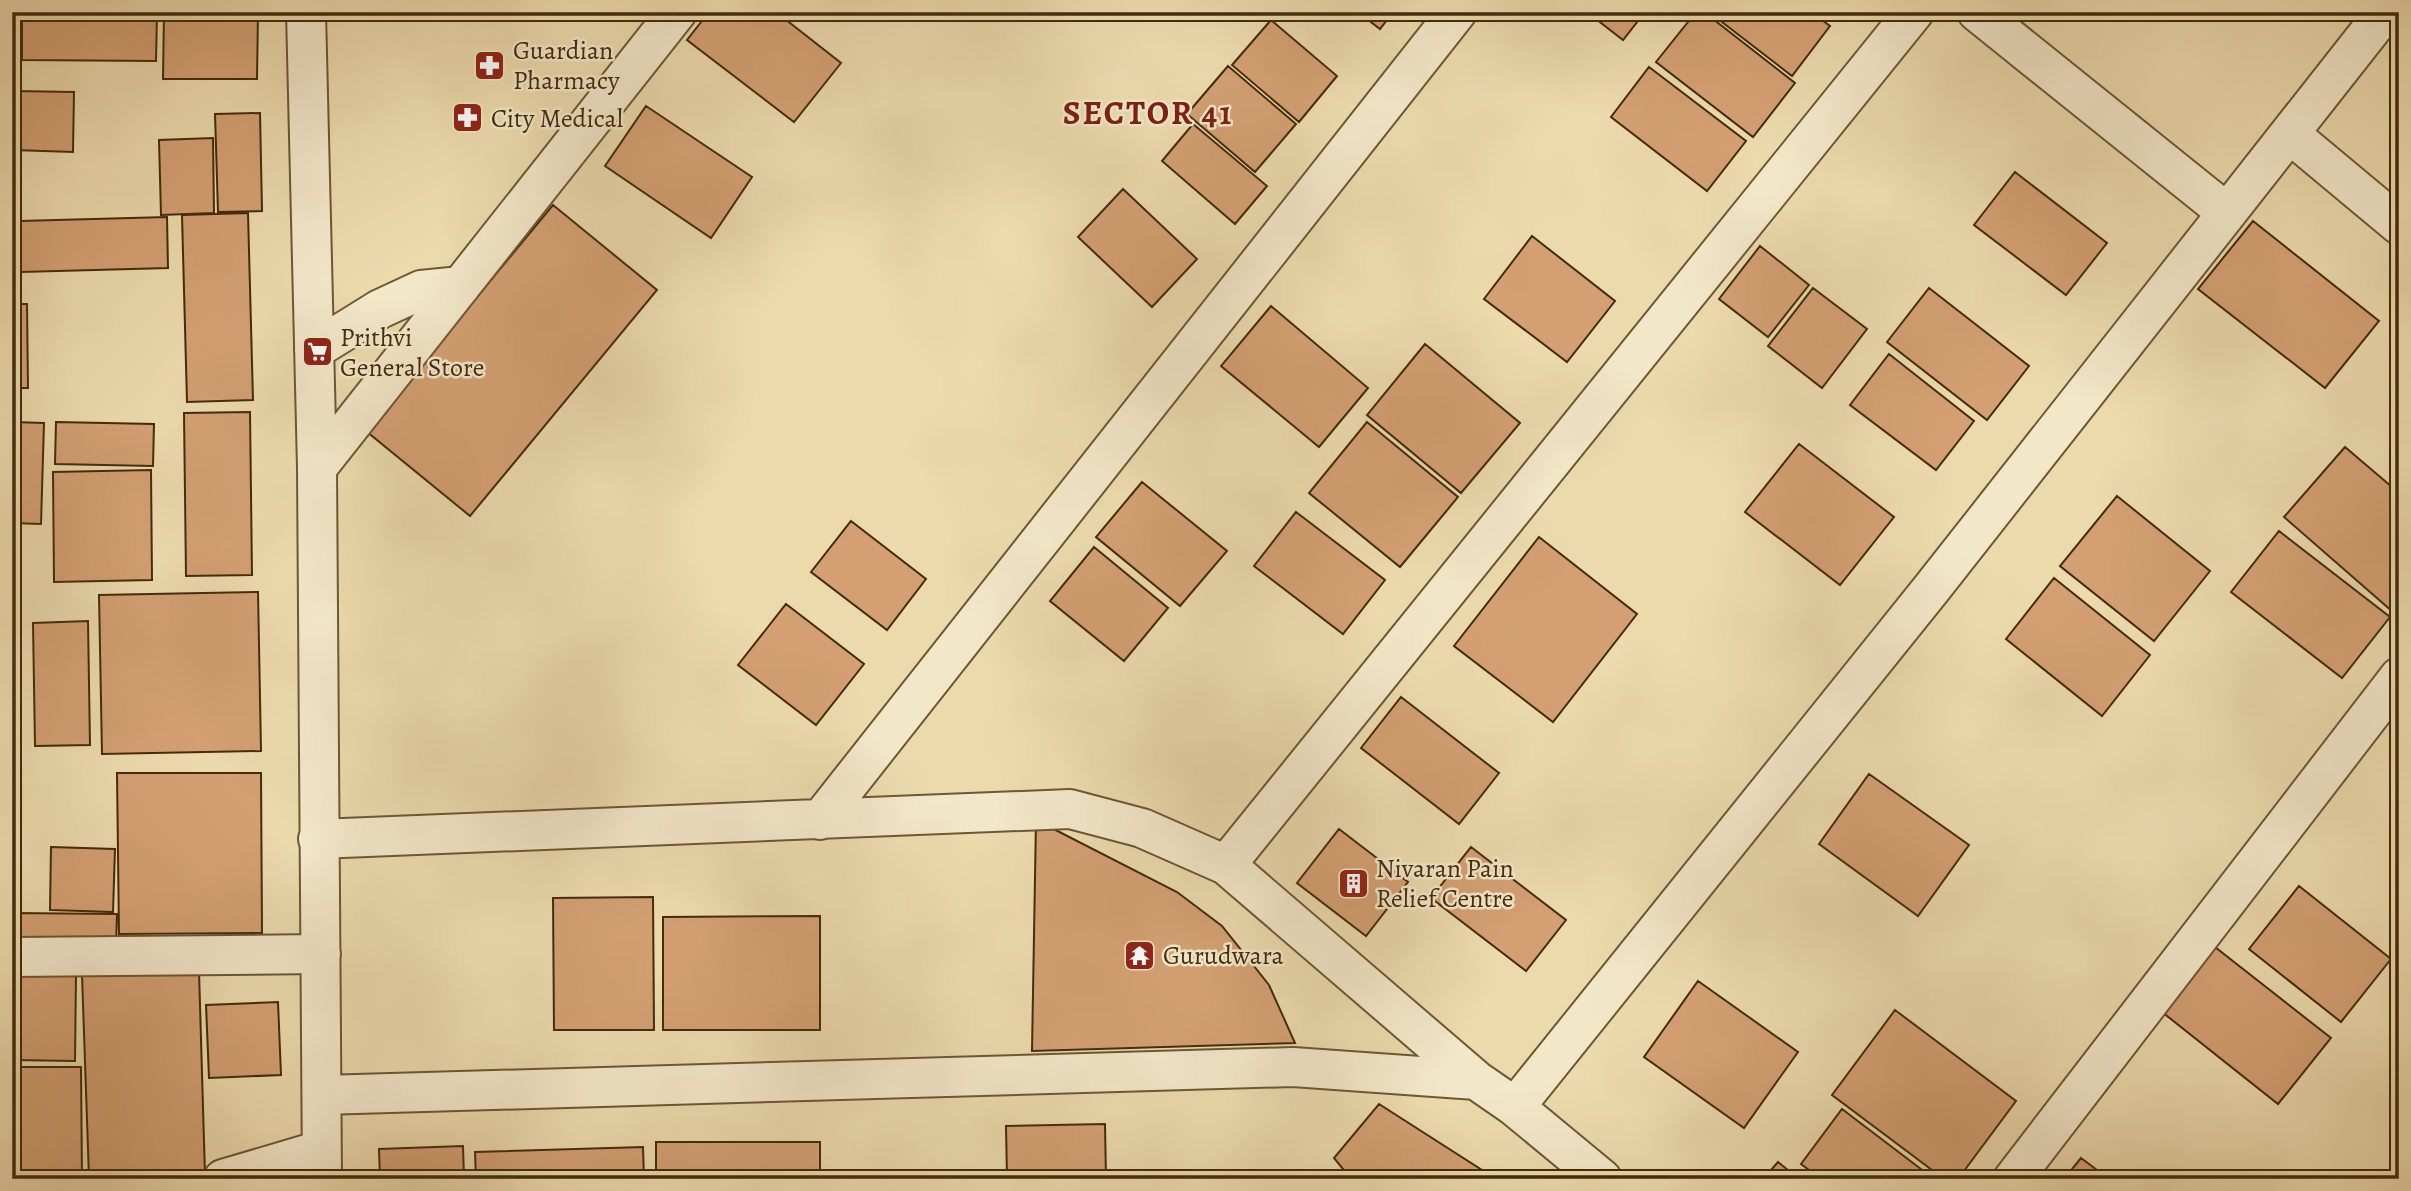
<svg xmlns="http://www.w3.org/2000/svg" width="2411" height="1191" viewBox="0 0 2411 1191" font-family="Alegreya,serif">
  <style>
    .building { fill: #d4a073; stroke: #432b0d; stroke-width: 2 }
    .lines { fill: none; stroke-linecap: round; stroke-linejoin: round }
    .street-casing { stroke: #6d5735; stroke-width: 42 }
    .street { stroke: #f3e7ca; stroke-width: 38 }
    .labels { text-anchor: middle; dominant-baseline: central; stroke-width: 5; stroke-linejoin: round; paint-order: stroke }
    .poi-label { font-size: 26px; fill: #432b0d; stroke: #f3e7ca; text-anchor: start }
    .district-label { font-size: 33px; font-weight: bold; letter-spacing: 2px; fill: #7a1f14; stroke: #f3e7ca }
  </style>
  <rect width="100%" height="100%" fill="#ecdaad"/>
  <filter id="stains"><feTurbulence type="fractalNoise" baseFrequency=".00286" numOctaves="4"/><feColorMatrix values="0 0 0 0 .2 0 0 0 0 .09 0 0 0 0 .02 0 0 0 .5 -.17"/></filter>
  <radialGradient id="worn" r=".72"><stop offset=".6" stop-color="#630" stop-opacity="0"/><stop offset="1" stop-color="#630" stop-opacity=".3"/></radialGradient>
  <path class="building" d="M 22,12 L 157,12 L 156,61 L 22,60 Z
    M 164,12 L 258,12 L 257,79 L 163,79 Z
    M 709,12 L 776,12 L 841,63 L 794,122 L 687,40 Z
    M 1358,12 L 1393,12 L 1380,29 Z
    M 1587,12 L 1645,12 L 1623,40 Z
    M 1696,12 L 1704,12 L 1795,83 L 1753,137 L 1656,62 Z
    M 1709,12 L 1811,12 L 1830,26 L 1792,76 Z
    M 1271,20 L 1337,76 L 1299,122 L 1232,65 Z
    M 1228,66 L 1296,124 L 1255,172 L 1187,114 Z
    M 1649,67 L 1746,141 L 1707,191 L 1611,117 Z
    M 14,91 L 74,92 L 73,152 L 13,150 Z
    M 646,106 L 752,177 L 711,238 L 605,166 Z
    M 260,113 L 262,211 L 218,212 L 215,114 Z
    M 1193,124 L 1267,186 L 1235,224 L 1162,161 Z
    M 213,138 L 214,213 L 161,215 L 159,140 Z
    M 2015,172 L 2107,243 L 2066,295 L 1974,225 Z
    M 1123,189 L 1197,259 L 1152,307 L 1078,237 Z
    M 553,205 L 657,290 L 470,516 L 366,431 Z
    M 248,213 L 253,400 L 187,402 L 182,215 Z
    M 12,216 L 16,216 L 18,296 L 12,296 Z
    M 167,217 L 168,268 L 21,272 L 20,221 Z
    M 2253,221 L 2379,321 L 2325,388 L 2198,289 Z
    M 1532,236 L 1615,301 L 1567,362 L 1484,299 Z
    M 1760,246 L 1809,285 L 1768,337 L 1719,299 Z
    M 1813,288 L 1867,329 L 1822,388 L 1768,346 Z
    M 1929,288 L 2029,366 L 1987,420 L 1887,342 Z
    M 12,304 L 27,304 L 28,388 L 12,388 Z
    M 1271,306 L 1368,388 L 1319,447 L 1221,366 Z
    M 1425,344 L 1520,423 L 1461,493 L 1367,415 Z
    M 1889,354 L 1974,421 L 1936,470 L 1850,405 Z
    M 250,412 L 252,575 L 186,576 L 184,413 Z
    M 12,422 L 44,423 L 41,524 L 12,523 Z
    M 56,422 L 154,424 L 153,466 L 55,464 Z
    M 1367,422 L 1458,497 L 1400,567 L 1309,493 Z
    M 1799,444 L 1894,517 L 1840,585 L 1745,512 Z
    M 2345,447 L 2399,493 L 2399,605 L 2393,612 L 2284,517 Z
    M 151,470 L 152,580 L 54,582 L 53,472 Z
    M 1142,482 L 1227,551 L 1180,606 L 1096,537 Z
    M 2117,496 L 2210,571 L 2154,641 L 2060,566 Z
    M 1296,512 L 1385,580 L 1343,634 L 1254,566 Z
    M 851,521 L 926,579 L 887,630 L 811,572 Z
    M 2279,531 L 2390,617 L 2342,678 L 2231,592 Z
    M 1539,537 L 1637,614 L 1553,722 L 1454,646 Z
    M 1094,547 L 1168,608 L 1124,661 L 1050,601 Z
    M 2054,578 L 2150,655 L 2102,716 L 2006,639 Z
    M 258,592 L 261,751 L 102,754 L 99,595 Z
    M 786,604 L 864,664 L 816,725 L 738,665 Z
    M 88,621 L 90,745 L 35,746 L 33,623 Z
    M 1401,697 L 1499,773 L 1459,824 L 1361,748 Z
    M 117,773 L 261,773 L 262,933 L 119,934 Z
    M 1869,774 L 1969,845 L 1918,916 L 1819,844 Z
    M 12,818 L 21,818 L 21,863 L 12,863 Z
    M 1036,820 L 1177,892 L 1222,926 L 1269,985 L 1295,1043 L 1032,1051 Z
    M 1339,829 L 1408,882 L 1366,936 L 1297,883 Z
    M 51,847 L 115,849 L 113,912 L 50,910 Z
    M 1471,847 L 1566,920 L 1526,971 L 1431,898 Z
    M 2299,886 L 2391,959 L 2341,1022 L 2249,949 Z
    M 653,897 L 654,1030 L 554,1030 L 553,898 Z
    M 12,913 L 117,914 L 116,944 L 12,942 Z
    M 820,916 L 820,1030 L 663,1030 L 663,917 Z
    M 2215,947 L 2331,1038 L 2278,1104 L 2162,1012 Z
    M 199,971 L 205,1175 L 89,1178 L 82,975 Z
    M 14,975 L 76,976 L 75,1061 L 13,1060 Z
    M 1698,981 L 1798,1052 L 1744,1128 L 1644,1057 Z
    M 278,1002 L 281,1075 L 209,1078 L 206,1005 Z
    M 1895,1010 L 2016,1101 L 1958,1179 L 1944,1179 L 1832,1095 Z
    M 12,1067 L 81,1067 L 82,1179 L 12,1179 Z
    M 1379,1104 L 1496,1179 L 1351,1179 L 1334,1158 Z
    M 1842,1109 L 1934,1179 L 1821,1179 L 1801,1164 Z
    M 1105,1124 L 1106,1179 L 1007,1179 L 1006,1126 Z
    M 656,1142 L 820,1142 L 820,1179 L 656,1179 Z
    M 463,1146 L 464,1179 L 380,1179 L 379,1149 Z
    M 643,1147 L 644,1179 L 476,1179 L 475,1152 Z
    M 2081,1158 L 2109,1179 L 2064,1179 Z
    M 1778,1162 L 1799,1179 L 1763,1179 Z"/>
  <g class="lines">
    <defs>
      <path id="street" d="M 306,12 L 317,468 L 322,1179
        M 1977,12 L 2226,212
        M 2290,134 L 2399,225
        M 314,350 L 380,309 L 421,290 L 461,286
        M 317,468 L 677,12
        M 820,820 L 1457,12
        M 318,839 L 1070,809 L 1142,828 L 1226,865 L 1476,1080 L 1515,1107 L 1602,1179
        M 1226,865 L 1914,12
        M 12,957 L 321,954
        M 322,1095 L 1293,1067 L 1476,1080
        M 1515,1107 L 1932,588 L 2385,12
        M 223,1179 L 321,1150
        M 2013,1179 L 2399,677"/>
    </defs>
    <use href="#street" class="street-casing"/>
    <use href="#street" class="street"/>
  </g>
  <defs>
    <symbol id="pharmacy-square" viewBox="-11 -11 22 22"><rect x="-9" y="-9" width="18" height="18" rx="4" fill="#8f2418" stroke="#f3e7ca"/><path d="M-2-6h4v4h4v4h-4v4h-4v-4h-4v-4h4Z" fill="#fff"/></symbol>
    <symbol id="supermarket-square" viewBox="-11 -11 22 22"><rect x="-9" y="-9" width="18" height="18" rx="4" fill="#8f2418" stroke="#f3e7ca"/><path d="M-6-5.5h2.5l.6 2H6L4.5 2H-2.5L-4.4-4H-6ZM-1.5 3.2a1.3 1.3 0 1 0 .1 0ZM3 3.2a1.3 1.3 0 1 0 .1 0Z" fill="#fff"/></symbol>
    <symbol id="building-square" viewBox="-11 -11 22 22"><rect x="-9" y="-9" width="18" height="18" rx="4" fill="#8f2418" stroke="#f3e7ca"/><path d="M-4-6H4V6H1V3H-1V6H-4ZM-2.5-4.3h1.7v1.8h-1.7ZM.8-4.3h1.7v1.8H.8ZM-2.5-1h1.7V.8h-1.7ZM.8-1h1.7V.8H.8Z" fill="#fff"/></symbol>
    <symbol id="temple-square" viewBox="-11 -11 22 22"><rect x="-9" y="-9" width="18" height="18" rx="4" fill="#8f2418" stroke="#f3e7ca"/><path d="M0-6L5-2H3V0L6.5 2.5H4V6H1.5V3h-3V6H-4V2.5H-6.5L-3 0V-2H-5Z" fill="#fff"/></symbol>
  </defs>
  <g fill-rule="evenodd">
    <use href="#pharmacy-square" x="472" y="48" width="35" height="35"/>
    <use href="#pharmacy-square" x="450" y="100" width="35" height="35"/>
    <use href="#supermarket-square" x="300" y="334" width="35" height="35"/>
    <use href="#building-square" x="1336" y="866" width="35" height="35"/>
    <use href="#temple-square" x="1122" y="938" width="35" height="35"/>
  </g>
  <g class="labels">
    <g class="poi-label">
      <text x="513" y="50">Guardian<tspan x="513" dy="30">Pharmacy</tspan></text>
      <text x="491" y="118">City Medical</text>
      <text x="340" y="337">Prithvi<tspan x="340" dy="30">General Store</tspan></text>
      <text x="1376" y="868">Nivaran Pain<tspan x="1376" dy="30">Relief Centre</tspan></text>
      <text x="1163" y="955">Gurudwara</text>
    </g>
    <g class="district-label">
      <text x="1148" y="112">SECTOR 41</text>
    </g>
  </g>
  <rect width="2411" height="1191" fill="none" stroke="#ecdaad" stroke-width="42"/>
  <rect x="14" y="14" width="2383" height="1163" fill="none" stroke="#432b0d" stroke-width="3.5"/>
  <rect x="21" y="21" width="2369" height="1149" fill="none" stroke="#432b0d" stroke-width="2"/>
  <rect width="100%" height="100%" filter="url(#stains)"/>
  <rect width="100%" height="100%" fill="url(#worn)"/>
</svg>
